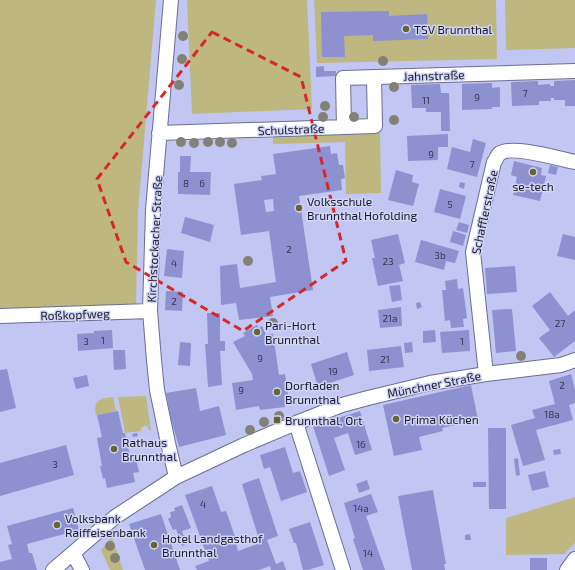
<svg xmlns="http://www.w3.org/2000/svg" width="575" height="570" viewBox="0 0 575 570" font-family="'Exo 2',sans-serif">
  <style>
    .green { fill: #beb77f }
    .building { fill: #8d91d0; fill-rule: evenodd }
    .lines { fill: none; stroke-linecap: round; stroke-linejoin: round }
    .minor-casing { stroke: #6b6e95; stroke-width: 16 }
    .minor { stroke: #fff; stroke-width: 14 }
    .tree { fill: #838176 }
    .marked { fill: none; stroke: #d62828; stroke-width: 3; stroke-dasharray: 8 5; stroke-linejoin: round }
    .poi-dot { fill: #6b6430; stroke: #d1d4f7; stroke-width: 1.5 }
    .labels { text-anchor: middle; dominant-baseline: central; stroke-width: 3; stroke-linejoin: round; paint-order: stroke }
    .number-label { font-size: 10px; fill: #363853 }
    .poi-label { font-size: 12px; fill: #191a29; stroke: #d1d4f7; text-anchor: start }
    .street-label { font-size: 12px; fill: #191a29; stroke: #d1d4f7 }
  </style>
  <rect width="100%" height="100%" fill="#c2c6f2"/>
  <path class="green" d="M 0,0 L 156,0 L 138,211 L 136,308 L 0,311 Z
    M 187,0 L 307,0 L 312,109 L 192,114 Z
    M 314,0 L 496,0 L 497,59 L 317,63 Z
    M 505,0 L 575,0 L 575,48 L 506,50 Z
    M 380,133 L 381,193 L 346,194 L 345,142 L 273,144 L 273,136 Z
    M 146,396 L 151,430 L 149,430 L 147,426 L 144,426 L 141,428 L 141,431 L 125,433 L 118,397 Z
    M 113,397 L 116,411 L 96,415 C 93,401 99,398 113,397 Z
    M 575,497 L 575,543 L 564,554 L 506,555 L 506,518 Z
    M 112,537 L 123,570 L 110,570 L 101,550 Z"/>
  <path class="building" d="M 389,11 L 389,16 L 427,14 L 428,39 L 373,41 L 373,35 L 344,36 L 345,57 L 322,57 L 321,12 Z
    M 324,66 L 324,71 L 336,71 L 336,76 L 316,77 L 316,67 Z
    M 575,80 L 575,106 L 565,106 L 565,100 L 554,100 L 554,98 L 551,98 L 551,101 L 539,101 L 539,105 L 512,106 L 511,82 L 538,81 L 538,85 L 550,84 L 550,86 L 554,86 L 554,81 Z
    M 492,83 L 492,88 L 500,87 L 500,107 L 492,107 L 492,109 L 462,110 L 462,84 Z
    M 440,84 L 441,93 L 449,93 L 450,131 L 441,131 L 441,112 L 426,112 L 426,108 L 412,108 L 411,85 Z
    M 448,134 L 448,147 L 438,147 L 438,160 L 408,161 L 407,136 Z
    M 473,139 L 486,143 L 477,177 L 447,169 L 452,147 L 470,152 Z
    M 330,146 L 331,154 L 337,153 L 339,165 L 343,165 L 345,178 L 341,179 L 342,190 L 299,196 L 313,290 L 270,297 L 273,316 L 239,320 L 236,303 L 221,305 L 220,266 L 237,264 L 240,288 L 276,282 L 269,231 L 241,235 L 234,184 L 262,180 L 261,176 L 276,174 L 273,154 ZM 273,199 L 274,211 L 266,212 L 264,200 Z
    M 180,156 L 191,156 L 190,172 L 211,172 L 210,195 L 178,194 L 178,172 L 180,172 Z
    M 514,161 L 542,168 L 541,175 L 546,176 L 540,201 L 513,195 L 517,177 L 511,175 Z
    M 550,165 L 558,167 L 556,175 L 548,173 Z
    M 396,170 L 413,175 L 412,182 L 419,184 L 413,206 L 388,200 Z
    M 460,182 L 465,183 L 464,189 L 459,187 Z
    M 440,189 L 466,196 L 460,219 L 434,212 Z
    M 185,217 L 214,225 L 210,242 L 181,233 Z
    M 459,222 L 469,225 L 467,233 L 456,230 Z
    M 453,231 L 466,235 L 463,246 L 450,242 Z
    M 398,234 L 405,263 L 399,265 L 403,281 L 378,286 L 372,258 L 375,258 L 371,240 Z
    M 563,234 L 575,237 L 575,260 L 557,256 Z
    M 421,240 L 459,251 L 455,263 L 446,261 L 444,270 L 415,262 Z
    M 167,249 L 184,251 L 182,278 L 164,276 Z
    M 515,266 L 517,292 L 487,294 L 485,268 Z
    M 457,279 L 458,289 L 463,288 L 467,318 L 463,319 L 464,327 L 451,328 L 450,320 L 445,321 L 442,290 L 446,290 L 445,281 Z
    M 400,285 L 402,300 L 392,302 L 389,286 Z
    M 166,291 L 183,292 L 182,311 L 165,310 Z
    M 550,292 L 568,316 L 575,310 L 575,341 L 554,357 L 539,338 L 550,330 L 532,306 Z
    M 420,302 L 422,307 L 417,309 L 416,303 Z
    M 401,307 L 402,326 L 380,328 L 378,310 Z
    M 512,309 L 516,351 L 496,353 L 492,310 Z
    M 207,313 L 220,313 L 220,341 L 225,341 L 225,351 L 220,351 L 222,385 L 208,387 L 205,344 L 208,344 Z
    M 257,325 L 259,328 L 262,326 L 266,335 L 273,334 L 279,375 L 285,374 L 289,402 L 285,403 L 285,407 L 260,410 L 259,406 L 236,410 L 232,383 L 253,380 L 252,374 L 233,342 L 245,336 L 243,333 Z
    M 112,330 L 113,348 L 78,351 L 77,334 L 94,333 L 94,331 Z
    M 435,330 L 436,342 L 423,343 L 423,331 Z
    M 469,330 L 470,351 L 442,353 L 440,332 Z
    M 180,342 L 191,343 L 190,366 L 178,365 Z
    M 412,342 L 413,352 L 405,353 L 404,343 Z
    M 401,346 L 404,367 L 369,371 L 367,350 Z
    M 113,350 L 125,350 L 126,369 L 114,370 Z
    M 347,352 L 354,375 L 318,387 L 311,364 Z
    M 7,369 L 16,408 L 0,412 L 0,370 Z
    M 571,374 L 575,390 L 575,403 L 569,405 L 573,420 L 536,430 L 545,460 L 523,466 L 511,425 L 535,418 L 532,410 L 555,404 L 549,381 Z
    M 87,375 L 89,386 L 76,389 L 73,378 Z
    M 471,385 L 478,420 L 442,428 L 443,431 L 419,437 L 422,450 L 394,456 L 383,405 Z
    M 196,388 L 200,411 L 219,406 L 226,435 L 179,447 L 171,419 L 166,393 Z
    M 118,411 L 123,433 L 125,433 L 131,460 L 136,459 L 139,472 L 133,473 L 135,482 L 107,488 L 105,478 L 103,479 L 100,466 L 102,466 L 97,438 L 102,437 L 97,415 Z
    M 360,411 L 372,450 L 355,455 L 348,433 L 334,438 L 345,470 L 329,476 L 313,426 Z
    M 488,428 L 506,428 L 506,509 L 489,509 Z
    M 137,433 L 138,436 L 133,437 L 132,434 Z
    M 66,445 L 74,475 L 0,496 L 0,463 Z
    M 285,447 L 293,473 L 300,471 L 307,492 L 281,501 L 270,467 L 264,469 L 260,455 Z
    M 560,449 L 561,454 L 554,455 L 553,450 Z
    M 518,458 L 520,475 L 516,476 L 514,459 Z
    M 545,471 L 549,487 L 532,491 L 528,475 Z
    M 259,478 L 278,536 L 267,540 L 276,564 L 283,561 L 286,570 L 271,570 L 270,566 L 259,570 L 197,570 L 195,566 L 209,561 L 185,495 L 212,486 L 221,512 L 226,511 L 237,542 L 236,543 L 238,551 L 260,543 L 242,484 Z
    M 367,480 L 370,489 L 359,493 L 356,484 Z
    M 473,482 L 486,482 L 486,487 L 473,487 Z
    M 433,490 L 446,564 L 444,564 L 445,570 L 412,570 L 398,496 Z
    M 371,494 L 378,512 L 366,516 L 385,570 L 363,570 L 353,539 L 355,538 L 344,503 Z
    M 182,505 L 191,528 L 182,531 L 187,544 L 182,546 L 176,529 L 173,530 L 168,519 L 171,517 L 170,512 L 175,511 L 174,508 Z
    M 73,508 L 79,530 L 27,544 L 29,553 L 32,553 L 37,570 L 0,570 L 0,562 L 12,559 L 8,545 L 12,544 L 7,526 Z
    M 161,514 L 180,570 L 145,570 L 144,567 L 129,524 Z
    M 310,522 L 324,565 L 308,570 L 303,570 L 296,543 L 294,543 L 289,529 Z
    M 470,534 L 471,540 L 465,540 L 465,535 Z
    M 530,558 L 547,558 L 547,570 L 530,570 Z"/>
  <g class="lines">
    <defs>
      <path id="minor" d="M 171,0 L 153,210 L 150,311 L 154,360 L 157,390 L 168,443 L 176,477
        M 344,127 L 343,78 L 575,71
        M 159,133 L 375,126 L 374,78
        M 0,316 L 150,311
        M 486,374 L 473,252 L 494,162 C 496,160 497,156 499,154 C 510,144 560,159 575,162
        M 296,423 L 343,570
        M 73,553 L 82,570
        M 53,570 L 115,517 L 176,477 L 244,445 L 296,423 L 342,405 L 368,398 L 430,383 L 486,374 L 561,365 L 575,360
        M 567,570 L 575,559"/>
    </defs>
    <use href="#minor" class="minor-casing"/>
    <use href="#minor" class="minor"/>
  </g>
  <g class="tree">
    <circle cx="183" cy="36" r="5"/>
    <circle cx="182" cy="59" r="5"/>
    <circle cx="383" cy="61" r="5"/>
    <circle cx="179" cy="85" r="5"/>
    <circle cx="394" cy="87" r="5"/>
    <circle cx="325" cy="106" r="5"/>
    <circle cx="323" cy="117" r="5"/>
    <circle cx="354" cy="117" r="5"/>
    <circle cx="394" cy="120" r="5"/>
    <circle cx="181" cy="142" r="5"/>
    <circle cx="208" cy="142" r="5"/>
    <circle cx="220" cy="142" r="5"/>
    <circle cx="194" cy="143" r="5"/>
    <circle cx="232" cy="143" r="5"/>
    <circle cx="248" cy="261" r="5"/>
    <circle cx="273" cy="323" r="5"/>
    <circle cx="521" cy="356" r="5"/>
    <circle cx="279" cy="416" r="5"/>
    <circle cx="264" cy="422" r="5"/>
    <circle cx="250" cy="430" r="5"/>
    <circle cx="110" cy="546" r="5"/>
    <circle cx="115" cy="558" r="5"/>
  </g>
  <path class="marked" d="M 212,32 L 301,77 L 346,261 L 243,331 L 126,262 L 97,179 Z"/>
  <g class="poi-dot">
    <circle cx="406" cy="29" r="4"/>
    <circle cx="533" cy="172" r="4"/>
    <circle cx="299" cy="208" r="4"/>
    <circle cx="257" cy="332" r="4"/>
    <circle cx="277" cy="392" r="4"/>
    <circle cx="396" cy="419" r="4"/>
    <rect x="273" y="416" width="8" height="8" rx="2"/>
    <circle cx="114" cy="449" r="4"/>
    <circle cx="57" cy="525" r="4"/>
    <circle cx="154" cy="545" r="4"/>
  </g>
  <g class="labels">
    <g class="number-label">
      <text x="525" y="93">7</text>
      <text x="477" y="97">9</text>
      <text x="426" y="100">11</text>
      <text x="431" y="154">9</text>
      <text x="472" y="164">7</text>
      <text x="186" y="183">8</text>
      <text x="202" y="183">6</text>
      <text x="450" y="204">5</text>
      <text x="289" y="249">2</text>
      <text x="440" y="255">3b</text>
      <text x="388" y="261">23</text>
      <text x="174" y="263">4</text>
      <text x="174" y="301">2</text>
      <text x="390" y="318">21a</text>
      <text x="560" y="323">27</text>
      <text x="103" y="340">1</text>
      <text x="86" y="341">3</text>
      <text x="462" y="341">1</text>
      <text x="260" y="358">9</text>
      <text x="385" y="359">21</text>
      <text x="333" y="371">19</text>
      <text x="562" y="385">2</text>
      <text x="241" y="390">9</text>
      <text x="552" y="414">18a</text>
      <text x="361" y="444">16</text>
      <text x="55" y="464">3</text>
      <text x="203" y="504">4</text>
      <text x="361" y="508">14a</text>
      <text x="368" y="553">14</text>
    </g>
    <g class="poi-label">
      <text x="414" y="29">TSV Brunnthal</text>
      <text x="533" y="186" text-anchor="middle">se-tech</text>
      <text x="307" y="201">Volksschule<tspan x="307" dy="14">Brunnthal Hofolding</tspan></text>
      <text x="265" y="325">Pari-Hort<tspan x="265" dy="14">Brunnthal</tspan></text>
      <text x="285" y="385">Dorfladen<tspan x="285" dy="14">Brunnthal</tspan></text>
      <text x="404" y="419">Prima Küchen</text>
      <text x="285" y="420">Brunnthal, Ort</text>
      <text x="122" y="442">Rathaus<tspan x="122" dy="14">Brunnthal</tspan></text>
      <text x="65" y="518">Volksbank<tspan x="65" dy="14">Raiffeisenbank</tspan></text>
      <text x="162" y="538">Hotel Landgasthof<tspan x="162" dy="14">Brunnthal</tspan></text>
    </g>
    <g class="street-label">
      <text transform="translate(434 75) rotate(-2)">Jahnstraße</text>
      <text transform="translate(291 129) rotate(-2)">Schulstraße</text>
      <text transform="translate(484 212) rotate(-78)">Schafflerstraße</text>
      <text transform="translate(154 239) rotate(-87)">Kirchstockacher Straße</text>
      <text transform="translate(75 314) rotate(-2)">Roßkopfweg</text>
      <text transform="translate(434 384) rotate(-11)">Münchner Straße</text>
    </g>
  </g>
</svg>
